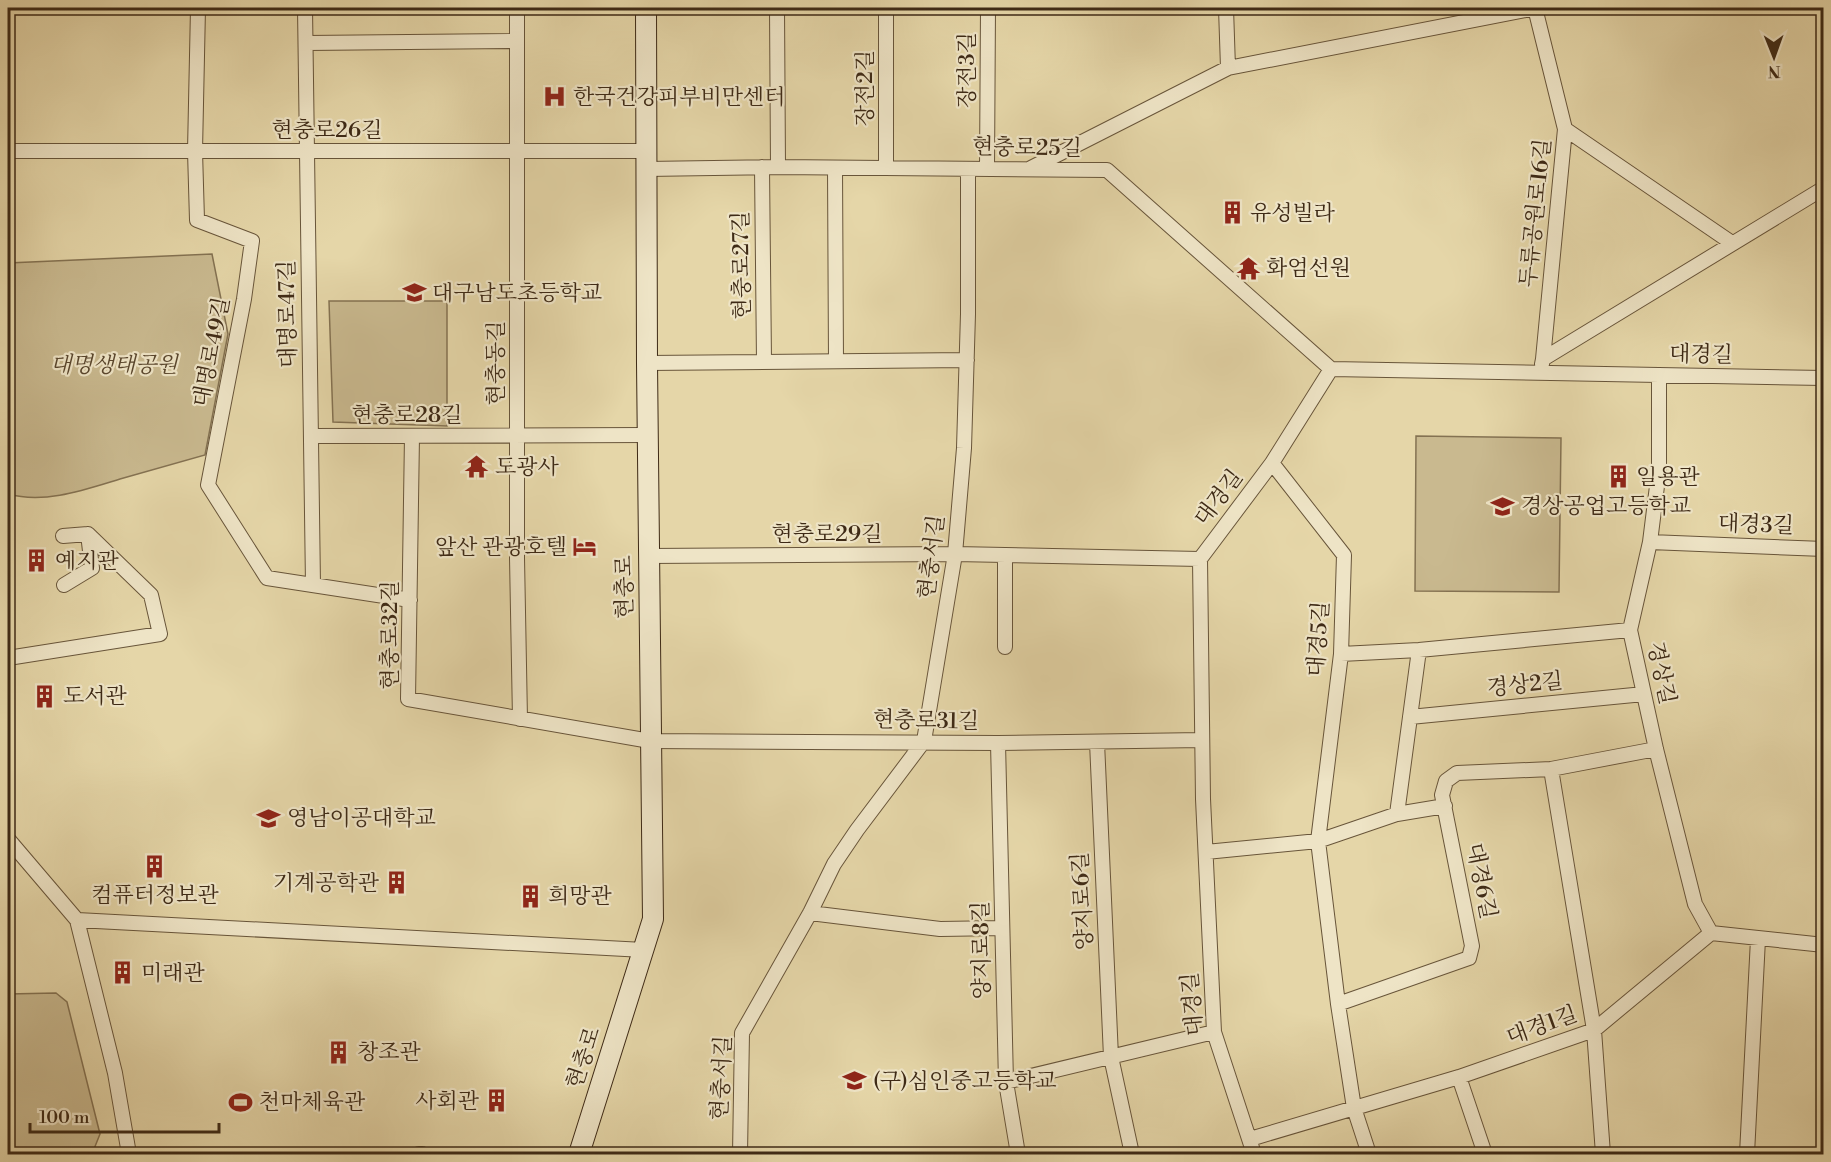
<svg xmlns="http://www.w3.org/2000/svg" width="1831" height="1162" viewBox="0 0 1831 1162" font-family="'Libre Bodoni','Noto Serif KR',serif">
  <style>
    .green { fill: #c9b98f; stroke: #847252; stroke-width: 1.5 }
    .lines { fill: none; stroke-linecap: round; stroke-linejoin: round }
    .street-casing { stroke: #68553a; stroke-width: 16 }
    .secondary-casing { stroke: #3e2a16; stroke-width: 22 }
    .street { stroke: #eee4c6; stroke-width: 14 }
    .secondary { stroke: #eee4c6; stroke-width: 20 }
    .labels { text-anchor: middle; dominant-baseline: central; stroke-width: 4.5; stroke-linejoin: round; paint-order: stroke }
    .street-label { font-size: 22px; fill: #3e2a16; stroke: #eee4c6 }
    .poi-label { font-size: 22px; fill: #3e2a16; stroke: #eee4c6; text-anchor: start }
    .park-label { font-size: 22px; font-style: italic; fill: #5a472e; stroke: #eee4c6 }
  </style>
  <rect width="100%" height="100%" fill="#e5d6a8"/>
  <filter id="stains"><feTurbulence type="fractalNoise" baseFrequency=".00333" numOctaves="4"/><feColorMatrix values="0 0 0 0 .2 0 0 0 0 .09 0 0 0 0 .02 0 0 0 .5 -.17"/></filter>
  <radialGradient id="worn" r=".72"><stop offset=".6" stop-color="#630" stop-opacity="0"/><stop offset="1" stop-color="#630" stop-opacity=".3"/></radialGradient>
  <path class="green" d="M 212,254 L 228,334 L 205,455 C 176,463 148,471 120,479 C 84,490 45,504 8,494 L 8,263 Z
    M 329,301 L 447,301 L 447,426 L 333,422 Z
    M 1416,436 L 1561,438 L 1559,592 L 1415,591 Z
    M 56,993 L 67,1002 L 100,1134 L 92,1154 L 8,1154 L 8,994 Z"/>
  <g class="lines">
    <defs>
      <path id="street" d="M 198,8 L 195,151 L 197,220 L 252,241 L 244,299 L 208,485 L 267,578 L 410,600
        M 305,8 L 313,585
        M 517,8 L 517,558 L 520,719
        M 777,8 L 778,167
        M 886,8 L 886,168
        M 1226,8 L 1228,68
        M 1535,8 L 1565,129 L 1543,359
        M 306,43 L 517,41
        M 1565,129 L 1732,243
        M 8,151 L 646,151
        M 762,167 L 764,361
        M 835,168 L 836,361
        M 1031,168 L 1228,68 L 1536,8
        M 646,169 L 778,167 L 1107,170 L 1331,369
        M 987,169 L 988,8
        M 647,363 L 967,360
        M 1542,364 L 1543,359 L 1824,188
        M 1331,369 L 1824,378
        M 1659,375 L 1659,470 L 1650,542 L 1630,630 L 1656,749 L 1695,904 L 1711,933
        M 311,436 L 647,435
        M 412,436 L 408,699 L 650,741 L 998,743 L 1202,740
        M 1272,463 L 1344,555 L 1341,654 L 1318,841 L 1338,1004 L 1354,1108 L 1369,1154
        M 1650,542 L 1824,549
        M 1005,555 L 1005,647
        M 648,556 L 955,554 L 1200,559
        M 64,585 L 92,568 L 88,534
        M 1341,654 L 1419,650 L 1630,630
        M 8,658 L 160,634 L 151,595 L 88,534 L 63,536
        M 1410,717 L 1644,694
        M 1097,742 L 1111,1057 L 1132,1154
        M 998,743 L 1006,1082 L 1018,1154
        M 1551,769 L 1594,1030 L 1603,1154
        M 1397,814 L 1419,650
        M 8,839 L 77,920 L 115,1073 L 129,1154
        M 1206,852 L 1318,841 L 1397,814 L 1445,806
        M 810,913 L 940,929 L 1002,928
        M 77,920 L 644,950
        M 1338,1004 L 1469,958 L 1472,946 L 1442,795 L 1446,781 L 1457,773 L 1551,769 L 1656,749
        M 1459,1077 L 1485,1154
        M 1006,1082 L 1214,1032
        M 1250,1139 L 1459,1077 L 1594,1030 L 1711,933 L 1824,945
        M 419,1154 L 422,1154
        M 740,1154 L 742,1033 L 810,913 L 834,864 L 857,830 L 924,741 L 955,554 L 964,448 L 968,314 L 968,169
        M 1254,1154 L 1214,1032 L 1203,799 L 1200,559 L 1272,463 L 1331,369
        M 1747,1154 L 1758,939"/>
      <path id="secondary" d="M 579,1154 L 653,919 L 647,363 L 646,8"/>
    </defs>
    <use href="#street" class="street-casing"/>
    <use href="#secondary" class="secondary-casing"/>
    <use href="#street" class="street"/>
    <use href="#secondary" class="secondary"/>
  </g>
  <defs>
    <symbol id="hospital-bare" viewBox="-9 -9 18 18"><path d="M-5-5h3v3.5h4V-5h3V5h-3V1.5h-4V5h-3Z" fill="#8f2418" stroke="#eee4c6" stroke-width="2.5" paint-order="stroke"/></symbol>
    <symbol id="building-bare" viewBox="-9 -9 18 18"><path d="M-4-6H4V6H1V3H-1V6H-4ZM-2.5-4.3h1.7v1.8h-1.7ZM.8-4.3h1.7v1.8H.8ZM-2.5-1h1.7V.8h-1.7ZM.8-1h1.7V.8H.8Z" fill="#8f2418" stroke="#eee4c6" stroke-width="2.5" paint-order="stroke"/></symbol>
    <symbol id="temple-bare" viewBox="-9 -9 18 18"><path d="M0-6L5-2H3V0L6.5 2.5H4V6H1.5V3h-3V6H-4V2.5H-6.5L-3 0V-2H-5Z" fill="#8f2418" stroke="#eee4c6" stroke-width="2.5" paint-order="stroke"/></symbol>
    <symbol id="school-bare" viewBox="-9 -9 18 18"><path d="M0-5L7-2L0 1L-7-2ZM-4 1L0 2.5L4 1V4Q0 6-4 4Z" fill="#8f2418" stroke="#eee4c6" stroke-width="2.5" paint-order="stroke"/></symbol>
    <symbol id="hotel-bare" viewBox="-9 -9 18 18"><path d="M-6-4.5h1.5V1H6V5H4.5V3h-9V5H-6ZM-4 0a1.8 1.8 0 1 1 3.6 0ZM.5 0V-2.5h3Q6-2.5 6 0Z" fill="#8f2418" stroke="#eee4c6" stroke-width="2.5" paint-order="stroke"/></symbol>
    <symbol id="university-bare" viewBox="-9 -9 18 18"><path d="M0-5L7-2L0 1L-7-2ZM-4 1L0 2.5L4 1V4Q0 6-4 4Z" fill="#8f2418" stroke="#eee4c6" stroke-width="2.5" paint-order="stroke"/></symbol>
    <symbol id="stadium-bare" viewBox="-9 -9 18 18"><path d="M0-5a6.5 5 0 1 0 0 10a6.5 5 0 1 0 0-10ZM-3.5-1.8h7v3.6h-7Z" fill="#8f2418" stroke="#eee4c6" stroke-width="2.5" paint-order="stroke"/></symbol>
  </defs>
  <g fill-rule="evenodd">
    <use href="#hospital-bare" x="538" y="80" width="33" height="33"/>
    <use href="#building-bare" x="1216" y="196" width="33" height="33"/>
    <use href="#temple-bare" x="1232" y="252" width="33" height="33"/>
    <use href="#school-bare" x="398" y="276" width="33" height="33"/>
    <use href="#temple-bare" x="460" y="450" width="33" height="33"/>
    <use href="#building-bare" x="1602" y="460" width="33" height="33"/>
    <use href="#school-bare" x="1486" y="490" width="33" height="33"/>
    <use href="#hotel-bare" x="568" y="530" width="33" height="33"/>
    <use href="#building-bare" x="20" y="544" width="33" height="33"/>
    <use href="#building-bare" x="28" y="680" width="33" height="33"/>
    <use href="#university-bare" x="252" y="802" width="33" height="33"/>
    <use href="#building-bare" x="138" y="850" width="33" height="33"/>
    <use href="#building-bare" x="380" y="866" width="33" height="33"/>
    <use href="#building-bare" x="514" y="880" width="33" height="33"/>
    <use href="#building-bare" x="106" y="956" width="33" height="33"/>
    <use href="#building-bare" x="322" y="1036" width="33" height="33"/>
    <use href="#school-bare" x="838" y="1064" width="33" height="33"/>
    <use href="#building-bare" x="480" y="1084" width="33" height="33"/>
    <use href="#stadium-bare" x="224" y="1086" width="33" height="33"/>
  </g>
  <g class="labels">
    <g class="street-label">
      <text transform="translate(967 70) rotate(-90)">장전3길</text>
      <text transform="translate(865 88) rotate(-90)">장전2길</text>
      <text x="327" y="130">현충로26길</text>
      <text transform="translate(1027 148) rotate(1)">현충로25길</text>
      <text transform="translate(1536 213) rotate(-84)">두류공원로16길</text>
      <text transform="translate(742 265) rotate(-91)">현충로27길</text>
      <text transform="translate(288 314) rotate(-91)">대명로47길</text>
      <text transform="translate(212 352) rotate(-79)">대명로49길</text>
      <text transform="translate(1701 355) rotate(1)">대경길</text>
      <text transform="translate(496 363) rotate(-90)">현충동길</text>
      <text x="407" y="415">현충로28길</text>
      <text transform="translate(1219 498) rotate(-53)">대경길</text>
      <text transform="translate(1756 525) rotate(2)">대경3길</text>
      <text x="827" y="534">현충로29길</text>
      <text transform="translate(932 557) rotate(-83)">현충서길</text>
      <text transform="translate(625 587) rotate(-91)">현충로</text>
      <text transform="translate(390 635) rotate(-90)">현충로32길</text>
      <text transform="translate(1319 639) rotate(-86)">대경5길</text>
      <text transform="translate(1661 673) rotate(78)">경상길</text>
      <text transform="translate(1525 685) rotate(-6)">경상2길</text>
      <text transform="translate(926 721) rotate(1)">현충로31길</text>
      <text transform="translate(1481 881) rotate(79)">대경6길</text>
      <text transform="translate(1083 901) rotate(-93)">양지로6길</text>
      <text transform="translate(982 950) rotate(-91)">양지로8길</text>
      <text transform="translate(1193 1004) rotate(-95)">대경길</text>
      <text transform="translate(1542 1026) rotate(-20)">대경1길</text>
      <text transform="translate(584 1058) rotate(-72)">현충로</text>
      <text transform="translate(722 1078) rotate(-87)">현충서길</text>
    </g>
    <g class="poi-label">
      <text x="573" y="97">한국건강피부비만센터</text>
      <text x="1250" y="213">유성빌라</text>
      <text x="1266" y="268">화엄선원</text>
      <text x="432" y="293">대구남도초등학교</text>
      <text x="495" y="467">도광사</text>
      <text x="1636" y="477">일용관</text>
      <text x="1521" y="506">경상공업고등학교</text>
      <text x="567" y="547" text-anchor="end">앞산 관광호텔</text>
      <text x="55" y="561">예지관</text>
      <text x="63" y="696">도서관</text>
      <text x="287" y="818">영남이공대학교</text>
      <text x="379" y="883" text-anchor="end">기계공학관</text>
      <text x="155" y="895" text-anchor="middle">컴퓨터정보관</text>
      <text x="548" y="896">희망관</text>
      <text x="141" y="973">미래관</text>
      <text x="357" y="1052">창조관</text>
      <text x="873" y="1081">(구)심인중고등학교</text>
      <text x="479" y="1101" text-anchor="end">사회관</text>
      <text x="259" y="1102">천마체육관</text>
    </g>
    <g class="park-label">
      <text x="114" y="365">대명생태공원</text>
    </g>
  </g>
  <rect width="1831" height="1162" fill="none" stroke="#e5d6a8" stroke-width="30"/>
  <rect x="9" y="9" width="1813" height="1144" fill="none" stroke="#3e2a16" stroke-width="3"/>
  <rect x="15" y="15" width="1801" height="1132" fill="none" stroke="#3e2a16" stroke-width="1.5"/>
  <g transform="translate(1774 57) rotate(179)" stroke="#eee4c6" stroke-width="4.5" paint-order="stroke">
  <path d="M0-4.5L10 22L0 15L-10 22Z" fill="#3e2a16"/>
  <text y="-9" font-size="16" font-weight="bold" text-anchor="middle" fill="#3e2a16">N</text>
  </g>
  <path d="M30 1123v9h189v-9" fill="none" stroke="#3e2a16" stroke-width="3"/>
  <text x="39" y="1123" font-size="18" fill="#3e2a16" stroke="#eee4c6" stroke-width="4.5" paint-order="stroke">100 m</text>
  <rect width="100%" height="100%" filter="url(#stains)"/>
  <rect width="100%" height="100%" fill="url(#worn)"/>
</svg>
